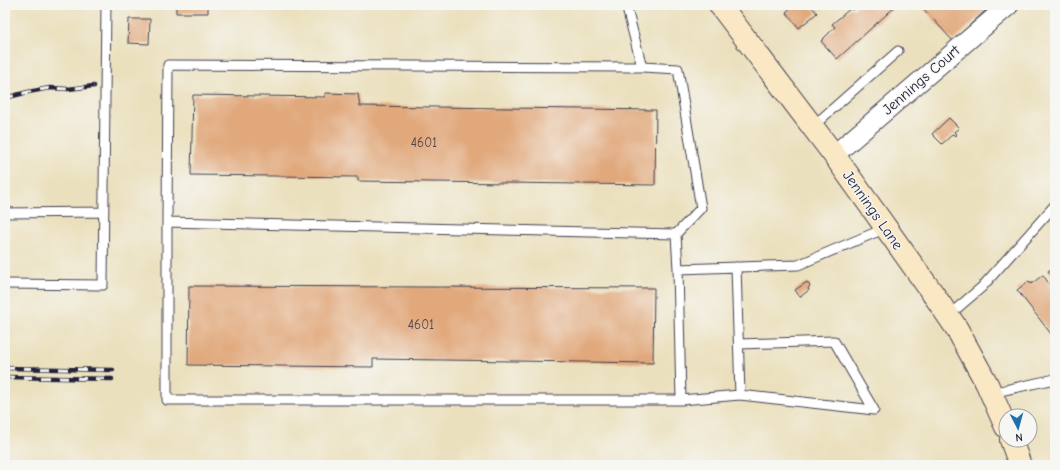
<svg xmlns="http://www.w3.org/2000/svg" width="1060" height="470" viewBox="0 0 1060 470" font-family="'Comic Neue',sans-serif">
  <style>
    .building { fill: #e1a87b }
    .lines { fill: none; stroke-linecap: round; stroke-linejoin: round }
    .lane-casing { stroke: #403e4e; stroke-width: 11 }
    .street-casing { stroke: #403e4e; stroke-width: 21 }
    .secondary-casing { stroke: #403e4e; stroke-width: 24 }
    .lane { stroke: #fff; stroke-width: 9 }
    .street { stroke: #fff; stroke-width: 19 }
    .secondary { stroke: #fae7c3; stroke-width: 22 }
    .rail-casing { stroke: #22223b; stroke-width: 4.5 }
    .rail { stroke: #f6f6f2; stroke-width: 3; stroke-dasharray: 9; stroke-linecap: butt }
    .labels { text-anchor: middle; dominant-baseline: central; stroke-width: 3; stroke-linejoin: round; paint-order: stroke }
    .number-label { font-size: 13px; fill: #52444b }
    .street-label { font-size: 15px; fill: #22223b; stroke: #f6f6f2 }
  </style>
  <rect width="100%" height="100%" fill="#f6f6f2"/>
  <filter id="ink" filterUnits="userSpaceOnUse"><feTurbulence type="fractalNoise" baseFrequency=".025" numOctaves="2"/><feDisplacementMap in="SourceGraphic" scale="8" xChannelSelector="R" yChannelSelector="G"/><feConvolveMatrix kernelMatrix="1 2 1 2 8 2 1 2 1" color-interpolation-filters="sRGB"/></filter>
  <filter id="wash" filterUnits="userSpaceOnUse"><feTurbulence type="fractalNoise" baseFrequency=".012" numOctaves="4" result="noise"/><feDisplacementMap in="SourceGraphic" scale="16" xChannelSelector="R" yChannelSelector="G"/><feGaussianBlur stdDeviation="0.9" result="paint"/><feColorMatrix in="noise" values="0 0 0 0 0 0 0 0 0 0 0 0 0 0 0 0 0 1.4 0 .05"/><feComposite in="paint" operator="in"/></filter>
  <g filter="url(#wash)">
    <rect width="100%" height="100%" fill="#ebe0bd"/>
    <g id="blocks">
      <path class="building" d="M 176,5 L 208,5 L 208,13 L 176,13 Z
        M 794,5 L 810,5 L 817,13 L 799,28 L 786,12 Z
        M 859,5 L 897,5 L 837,59 L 821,41 L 835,27 L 832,24 L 851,8 L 853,10 Z
        M 920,5 L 981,5 L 986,10 L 953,41 Z
        M 129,19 L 150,19 L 149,44 L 128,43 Z
        M 325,93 L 358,94 L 360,106 L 656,110 L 655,185 L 358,181 L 358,177 L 191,175 L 193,95 L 325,97 Z
        M 949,118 L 959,128 L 954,132 L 956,134 L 955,136 L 953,134 L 942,144 L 932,134 Z
        M 1055,266 L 1055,280 L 1048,271 Z
        M 1043,275 L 1055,292 L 1055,339 L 1017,290 L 1029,281 L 1031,284 Z
        M 807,282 L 810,286 L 808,288 L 809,290 L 800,297 L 795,290 Z
        M 189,286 L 654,288 L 653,363 L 373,359 L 373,367 L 188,365 Z"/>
    </g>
  </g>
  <g filter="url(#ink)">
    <use href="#blocks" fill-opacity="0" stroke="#403e4e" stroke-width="1"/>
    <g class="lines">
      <defs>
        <path id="lane" d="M 626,5 L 642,67
          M 812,127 L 898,51
          M 5,213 L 103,212
          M 167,222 L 167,400 L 681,400
          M 676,234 L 701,208 L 678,69 L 642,67 L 168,65 L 167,222 L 676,234 L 678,269 L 798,265 L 886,228
          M 678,269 L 681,400 L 740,395 L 736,267
          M 5,284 L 103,285 L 106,5
          M 948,316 L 982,287 L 1055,205
          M 739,344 L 834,341 L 874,410 L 740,395
          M 991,393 L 1055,379"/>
        <path id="street" d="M 834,155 L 1009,5"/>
        <path id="secondary" d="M 720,5 L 834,155 L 936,298 L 957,329 L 987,384 L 1006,427
          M 1011,440 L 1020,465"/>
      </defs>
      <use href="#lane" class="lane-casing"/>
      <use href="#street" class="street-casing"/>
      <use href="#secondary" class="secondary-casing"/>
      <use href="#lane" class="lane"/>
      <use href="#street" class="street"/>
      <use href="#secondary" class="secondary"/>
      <defs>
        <path id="rail" d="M 5,98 L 28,92 L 50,88 L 68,89 L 94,86
          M 5,368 L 113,370
          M 5,377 L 112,379"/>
      </defs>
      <use href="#rail" class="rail-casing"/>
      <use href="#rail" class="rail"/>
    </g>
  </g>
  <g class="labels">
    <g class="number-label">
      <text x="424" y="142">4601</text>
      <text x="421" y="324">4601</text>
    </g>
    <g class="street-label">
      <text transform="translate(921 80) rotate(-41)">Jennings Court</text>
      <text transform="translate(873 210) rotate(55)">Jennings Lane</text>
    </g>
  </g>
  <rect width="1060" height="470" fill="none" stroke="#f6f6f2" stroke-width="20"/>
  <g transform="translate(1018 428) rotate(174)"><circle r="19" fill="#f6f6f2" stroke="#a1a1a9"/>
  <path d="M0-3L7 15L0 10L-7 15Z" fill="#1f6fb2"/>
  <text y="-6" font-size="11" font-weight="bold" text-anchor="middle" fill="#22223b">N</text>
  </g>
</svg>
